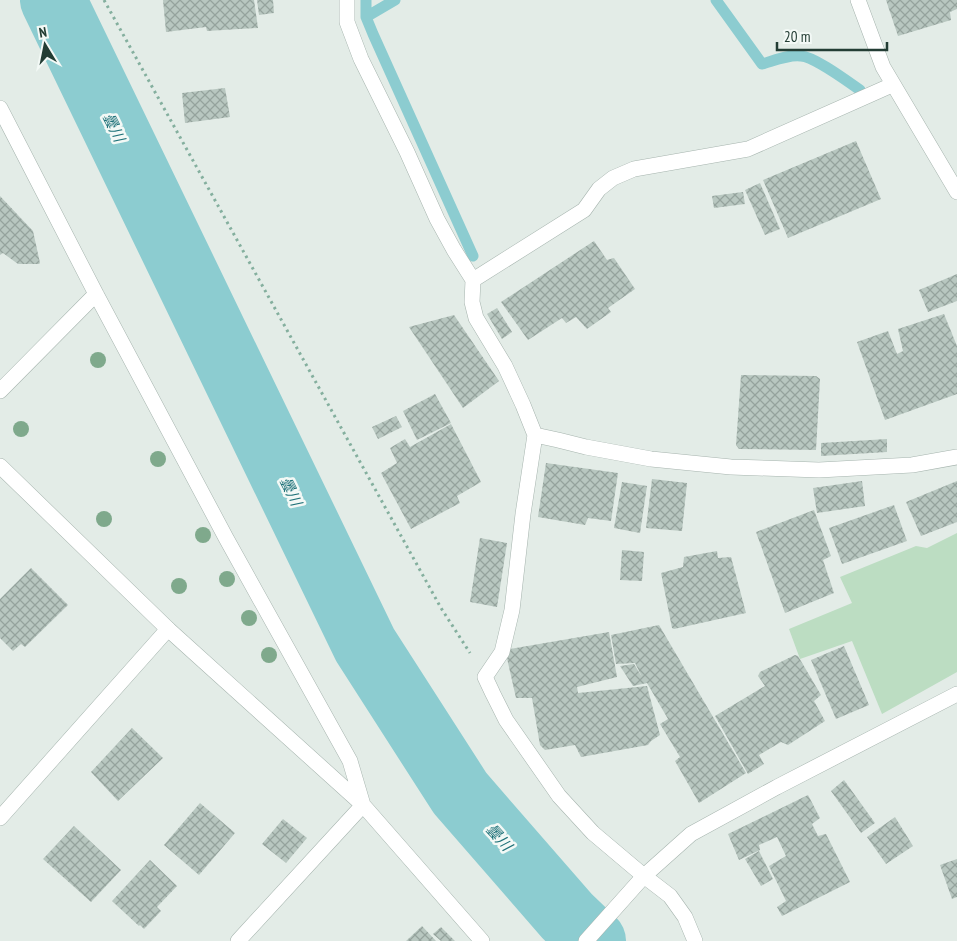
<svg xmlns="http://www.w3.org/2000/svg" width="957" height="941" viewBox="0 0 957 941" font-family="'PT Sans Narrow','Noto Sans JP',sans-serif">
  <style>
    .grass { fill: #bcddc2 }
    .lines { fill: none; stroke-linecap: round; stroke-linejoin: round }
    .stream { stroke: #8cccd0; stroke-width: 11 }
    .river { stroke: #8cccd0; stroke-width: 66 }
    .building { fill: url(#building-cross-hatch) }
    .minor-casing { stroke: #a6b4ae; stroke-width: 16 }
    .tertiary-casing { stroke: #a6b4ae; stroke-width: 16 }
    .path { stroke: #84af9e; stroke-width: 3; stroke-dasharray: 2.5 4; stroke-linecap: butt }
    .minor { stroke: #fff; stroke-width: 15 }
    .tertiary { stroke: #fff; stroke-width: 15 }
    .tree { fill: #7fa98c }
    .labels { text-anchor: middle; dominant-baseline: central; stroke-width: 5; stroke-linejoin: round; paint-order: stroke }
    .water-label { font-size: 15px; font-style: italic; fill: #1e7178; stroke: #f3f9f6 }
  </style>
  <defs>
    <pattern id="building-cross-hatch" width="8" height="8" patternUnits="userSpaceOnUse" patternTransform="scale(1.25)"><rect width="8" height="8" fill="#b8c7c0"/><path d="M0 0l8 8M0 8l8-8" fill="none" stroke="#95a39d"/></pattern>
  </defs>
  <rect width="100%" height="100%" fill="#e3ece7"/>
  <path class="grass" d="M 957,533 L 957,672 L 882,714 L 852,641 L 800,659 L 789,629 L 852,603 L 840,577 L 916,546 L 927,548 Z"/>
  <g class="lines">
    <path class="stream" d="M 366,0 L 366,17 L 373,34 L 473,256
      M 716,0 L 762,64 C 773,61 790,54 801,56 C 815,57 847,81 860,90
      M 366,17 L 395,0"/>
    <path class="river" d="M 53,0 L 365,645 L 460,793 L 567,916 L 593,941"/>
  </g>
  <path class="building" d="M 163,0 L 254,0 L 258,28 L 207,31 L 206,27 L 166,32 Z
    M 257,0 L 273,0 L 274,13 L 259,15 Z
    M 886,0 L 957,0 L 957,9 L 950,12 L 951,20 L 898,36 Z
    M 225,88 L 230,117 L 185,123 L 182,93 Z
    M 856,141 L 881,199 L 788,238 L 763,180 Z
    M 760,183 L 780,229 L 765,235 L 745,190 Z
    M 743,192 L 745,204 L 714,208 L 712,196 Z
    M 0,196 L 33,231 L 40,263 L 39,264 L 18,264 L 3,253 L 0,255 Z
    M 594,241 L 607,260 L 614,258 L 635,289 L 608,308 L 611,312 L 587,329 L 576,317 L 566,323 L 562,318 L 528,340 L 501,302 Z
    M 957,274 L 957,301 L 928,312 L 919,290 Z
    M 497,308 L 512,332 L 502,339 L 487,314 Z
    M 944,314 L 957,346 L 957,394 L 885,420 L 857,342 L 888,331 L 897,354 L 903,351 L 898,329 Z
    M 454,315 L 499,381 L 463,408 L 409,327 Z
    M 741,375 L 816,376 L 820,379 L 816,450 L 739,449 L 736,445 Z
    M 435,394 L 451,423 L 417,440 L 403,411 Z
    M 396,416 L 402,427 L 378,439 L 372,427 Z
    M 451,424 L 481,482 L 457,496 L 460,503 L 411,529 L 381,473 L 397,463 L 390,448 L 405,439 L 410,447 Z
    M 887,439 L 887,452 L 821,456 L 821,443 Z
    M 546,463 L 618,473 L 611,521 L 588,518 L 585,525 L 538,517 Z
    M 652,479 L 687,483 L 682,531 L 646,528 Z
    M 862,481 L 865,506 L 817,513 L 813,488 Z
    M 957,481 L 957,522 L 921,536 L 906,502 Z
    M 622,482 L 647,486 L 640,533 L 614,528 Z
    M 894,505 L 907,541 L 842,564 L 829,528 Z
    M 814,510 L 831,556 L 823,560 L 834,593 L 785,613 L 756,532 Z
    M 480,538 L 507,543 L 497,607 L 470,602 Z
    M 622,550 L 644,552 L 642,581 L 620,580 Z
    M 717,551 L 718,558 L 731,557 L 746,613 L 674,629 L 672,628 L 661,573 L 683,567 L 684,557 Z
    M 31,568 L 68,605 L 25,647 L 21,644 L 13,651 L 0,638 L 0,599 Z
    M 659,625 L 746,773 L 699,803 L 675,761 L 680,757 L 660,724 L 668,719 L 647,683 L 633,686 L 620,666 L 634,664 L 642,677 L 635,663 L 616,664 L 611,635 Z
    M 609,632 L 617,677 L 577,687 L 578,693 L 647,686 L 660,735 L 651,741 L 648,745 L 581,757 L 575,745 L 545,750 L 540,745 L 532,698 L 516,698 L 506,654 L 510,649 Z
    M 844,646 L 869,705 L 836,719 L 811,660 Z
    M 795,655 L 798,656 L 821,695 L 814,701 L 825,721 L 788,745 L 781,742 L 759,755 L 764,764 L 748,774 L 715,716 L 765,686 L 758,676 L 760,672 Z
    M 132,728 L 163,758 L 118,801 L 91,772 Z
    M 844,780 L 875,823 L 861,833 L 831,791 Z
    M 808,795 L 820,818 L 812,824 L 818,836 L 826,834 L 850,882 L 782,916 L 777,907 L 786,901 L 769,866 L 786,856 L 777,837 L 759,845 L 760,850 L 739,860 L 728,834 Z
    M 200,803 L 235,833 L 199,875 L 164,845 Z
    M 895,817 L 913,846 L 886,864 L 867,837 Z
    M 283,819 L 307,838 L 286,863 L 262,844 Z
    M 74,826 L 121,870 L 91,902 L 43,859 Z
    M 759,851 L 773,879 L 761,886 L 745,859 Z
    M 957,859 L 957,897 L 952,899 L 940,865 Z
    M 150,860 L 177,886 L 157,907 L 161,911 L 144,929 L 140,925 L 139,926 L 112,901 Z
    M 422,926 L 436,941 L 406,941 Z
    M 441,927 L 455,941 L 441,941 L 433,934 Z"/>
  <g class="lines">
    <defs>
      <path id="minor" d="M 347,0 L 347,22 L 361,59 L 407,152 L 437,219 L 454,250 L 473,280 L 472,302 L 476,318 L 505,366 L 523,405 L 535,435 L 523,514 L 512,610 L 502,652 L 485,677 L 493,694 L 506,720 L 559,796 L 593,833 L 644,876 L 670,896 L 685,917 L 695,941
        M 0,108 L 96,294 L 226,538 L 350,761 L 363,805
        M 473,280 L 584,210 L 599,189 L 613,178 L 634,169 L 748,149 L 892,85
        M 0,391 L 96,294
        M 535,435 L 558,440 L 586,447 L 651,459 L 731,467 L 819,470 L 912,465 L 957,457
        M 168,629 L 363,805 L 482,941
        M 238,941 L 363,805"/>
      <path id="tertiary" d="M 858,0 L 883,67 L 957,192
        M 0,466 L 168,629 L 0,818
        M 586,941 L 644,876 L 691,834 L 777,787 L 957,694"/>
    </defs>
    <use href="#minor" class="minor-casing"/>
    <use href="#tertiary" class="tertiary-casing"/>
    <path class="path" d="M 104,0 L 441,608 L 470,653"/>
    <use href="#minor" class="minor"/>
    <use href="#tertiary" class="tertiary"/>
  </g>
  <g class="tree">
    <circle cx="98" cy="360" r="8"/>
    <circle cx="21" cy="429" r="8"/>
    <circle cx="158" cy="459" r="8"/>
    <circle cx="104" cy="519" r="8"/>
    <circle cx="203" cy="535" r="8"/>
    <circle cx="227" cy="579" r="8"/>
    <circle cx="179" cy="586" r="8"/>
    <circle cx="249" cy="618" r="8"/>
    <circle cx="269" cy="655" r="8"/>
  </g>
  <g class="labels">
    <g class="water-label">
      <text transform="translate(114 127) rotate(64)">曇川</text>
      <text transform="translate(291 491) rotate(64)">曇川</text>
      <text transform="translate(499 837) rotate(48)">曇川</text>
    </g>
  </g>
  <g transform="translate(45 45) rotate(350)" stroke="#f3f9f6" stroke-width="4" paint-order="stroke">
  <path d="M0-4L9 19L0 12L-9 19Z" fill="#233d34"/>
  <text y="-8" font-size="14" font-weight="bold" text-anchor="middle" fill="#233d34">N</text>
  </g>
  <path d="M777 42v8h110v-8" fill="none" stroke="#233d34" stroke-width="2.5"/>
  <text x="784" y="42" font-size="15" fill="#233d34" stroke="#f3f9f6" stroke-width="4" paint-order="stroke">20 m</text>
</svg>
